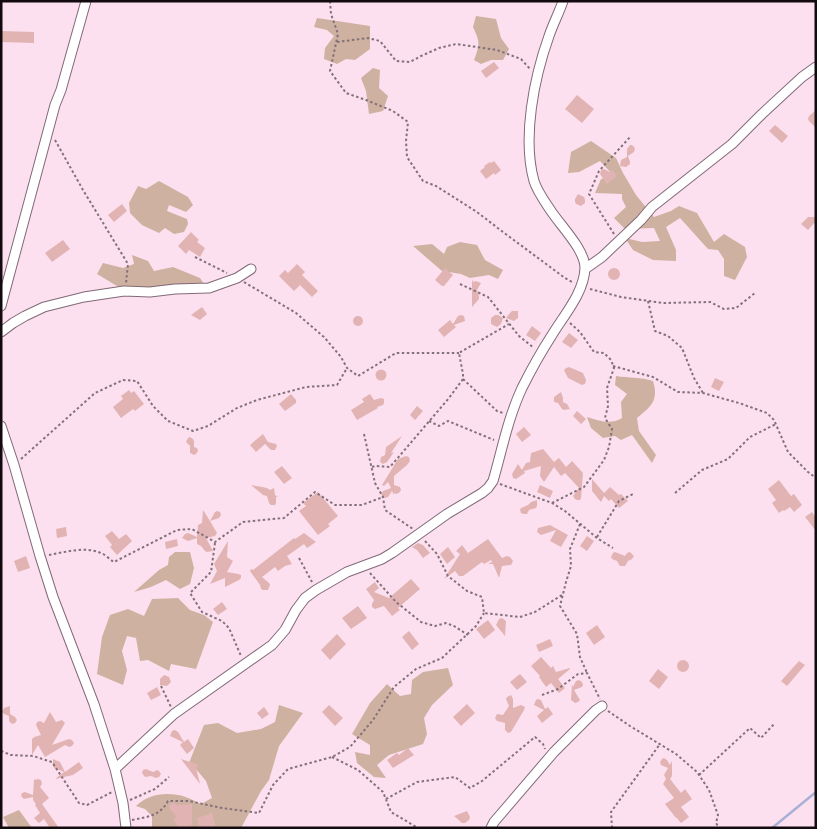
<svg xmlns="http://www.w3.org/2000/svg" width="817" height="829" viewBox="0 0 817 829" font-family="Manrope,sans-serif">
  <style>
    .green { fill: #ceb1a0 }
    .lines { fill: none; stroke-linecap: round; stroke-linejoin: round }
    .stream { stroke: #a9b0d6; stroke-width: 2.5 }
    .building { fill: #e2b3b3 }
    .street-casing { stroke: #816976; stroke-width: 11 }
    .path { stroke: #83717a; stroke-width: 2; stroke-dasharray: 2.5 2.5; stroke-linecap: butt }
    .street { stroke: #fff; stroke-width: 9 }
  </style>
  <rect width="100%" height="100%" fill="#fce0ef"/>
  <path class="green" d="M 476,16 L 496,19 L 501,38 L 509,49 L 503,60 L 491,60 L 481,64 L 474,60 C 480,44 480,42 473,27 Z
    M 317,18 L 370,26 L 370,49 L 355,60 L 346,59 L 337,64 L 324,59 L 325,48 L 334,36 L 327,30 L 314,27 Z
    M 373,68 L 380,70 L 379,88 L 388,96 L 383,111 L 369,114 L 366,91 L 361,78 Z
    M 591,141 L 616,158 L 623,173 L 636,195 L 654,217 L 671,211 L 679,206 L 697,213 L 714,242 L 724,234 L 745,247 L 747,257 L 735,280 L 724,276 L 724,259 L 718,250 L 708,249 L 680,218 L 666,227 L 676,250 L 676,261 L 653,260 L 633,250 L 625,238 L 642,242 L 660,241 L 654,228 L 625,229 L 614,218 L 626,207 L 622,199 L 622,194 L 595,193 L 601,179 L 614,176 L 600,161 L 579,172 L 568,173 L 571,152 Z
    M 159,181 L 188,197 L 193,205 L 186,212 L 169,205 L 167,211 L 187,219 L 188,224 L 184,232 L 174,234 L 165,228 L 159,233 L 142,225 L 130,213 L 129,203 L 138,186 L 146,189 Z
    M 460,242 L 477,245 L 485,260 L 503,270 L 498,279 L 489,275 L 470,278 L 461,274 L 442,271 L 413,246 L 432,244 L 444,254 L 447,247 Z
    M 132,255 L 148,261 L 154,271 L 173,267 L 200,278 L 204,284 L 160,288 L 117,286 L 97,274 L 103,263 L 123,268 L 134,264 Z
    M 616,376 C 628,378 641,377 653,381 C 659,401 651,406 637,418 L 639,431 L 656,455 L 652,463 L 632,435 L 621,440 L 615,436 L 603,438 L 591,428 L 587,417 C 599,421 611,425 622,418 L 621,402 L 627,394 L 615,385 Z
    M 175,552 L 190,552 L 194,568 L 190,584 L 180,589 L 166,580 L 151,587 L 134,592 L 159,570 L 168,565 L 169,557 Z
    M 178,598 L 190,610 L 204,615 L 213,622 L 196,669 L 171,664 L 169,671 L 148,660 L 140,661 L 136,638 L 127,636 L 122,651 L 127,670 L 123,685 L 97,674 L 102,637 L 110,615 L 128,609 L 144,616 L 152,599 Z
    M 448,668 L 453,685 L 432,705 L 424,718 L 427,734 L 423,744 L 389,755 L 377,765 L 386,778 L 374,777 L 357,763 L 355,752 L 370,755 L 370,745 L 352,734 L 370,703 L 387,684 L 400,696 L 411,694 L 412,680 L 423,672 Z
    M 279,705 L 303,713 L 279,746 L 269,780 L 261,791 L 241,828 L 152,828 L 152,816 L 145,809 L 136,806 C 147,795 163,792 178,795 C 186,796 194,801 201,804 L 212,798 L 206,781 L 196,769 L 189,763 L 204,725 L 218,723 L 237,733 L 261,729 L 275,722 Z
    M 19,810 L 32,828 L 9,828 L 3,817 Z"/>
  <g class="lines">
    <path class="stream" d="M 772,828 L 816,792"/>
  </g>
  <path class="building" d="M 1,31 L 34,32 L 34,43 L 1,42 Z
    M 494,62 L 499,68 L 486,78 L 481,71 Z
    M 577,95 L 594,109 L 582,123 L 565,109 Z
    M 816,110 L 816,128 L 809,121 L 808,119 L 809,116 Z
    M 775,125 L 788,136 L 782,143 L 769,131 Z
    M 630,145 L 632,145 L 635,148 L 634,152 L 628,156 L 630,162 L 630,164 L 626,167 L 620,166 L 621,160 L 627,157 L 627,149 Z
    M 494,161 L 501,170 L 495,175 L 494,173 L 486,179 L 480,171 L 485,167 L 484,166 L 490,162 L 491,163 Z
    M 604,169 L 610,172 L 612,170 L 617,176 L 607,184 L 600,174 L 601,170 Z
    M 578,194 L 584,197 L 585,200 L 585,203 L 581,206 L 576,204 L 575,202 L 575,199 Z
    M 122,204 L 127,211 L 114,222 L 108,215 Z
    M 808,217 L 816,217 L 816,221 L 808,230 L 801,224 Z
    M 191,232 L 199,240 L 197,242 L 205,248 L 200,257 L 189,250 L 186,254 L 178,246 Z
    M 63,240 L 70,249 L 52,262 L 45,253 Z
    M 297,264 L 305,272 L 302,275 L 318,291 L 312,297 L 300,285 L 294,291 L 279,276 L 285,270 L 288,273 Z
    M608 274a6 6 0 1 1 12 0a6 6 0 1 1-12 0Z
    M 445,268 L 453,275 L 444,286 L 442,286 L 435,280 Z
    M 472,279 L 473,282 L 476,281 L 481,283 L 477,290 L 479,296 L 479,299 L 472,307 Z
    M 202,307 L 207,314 L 200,320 L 191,315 Z
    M 512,311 L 518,311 L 518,318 L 514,321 L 506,318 L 510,313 Z
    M 461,315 L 464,316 L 465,321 L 454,325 L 456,327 L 444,337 L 438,330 L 450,320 L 453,324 L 458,316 Z
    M 495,315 L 498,315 L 503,318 L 501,324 L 497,327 L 491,324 L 491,318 Z
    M353 321a5 5 0 1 1 10 0a5 5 0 1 1-10 0Z
    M 532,326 L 541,333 L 535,341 L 526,335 Z
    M 569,333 L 578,340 L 571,348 L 562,342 Z
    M 569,367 L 583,373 L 586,380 L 585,384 L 582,385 L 568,378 L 564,370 L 566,368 Z
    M375.5 375a5.5 5.5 0 1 1 11 0a5.5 5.5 0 1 1-11 0Z
    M 715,378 L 724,382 L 719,391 L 711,387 Z
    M 129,390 L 131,393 L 134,391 L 144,404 L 135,411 L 133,409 L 121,418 L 113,407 L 123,399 L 121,396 Z
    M 561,392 L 563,398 L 563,402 L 567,404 L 570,409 L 564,410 L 562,409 L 558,403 L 554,402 L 554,397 Z
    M 291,394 L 296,400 L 296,403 L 285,411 L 279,404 Z
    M 370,394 L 374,400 L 381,398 L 384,399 L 384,403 L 383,405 L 377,407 L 378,408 L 357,420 L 351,410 L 364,402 L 362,399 Z
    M 417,406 L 423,411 L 415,420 L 410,415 Z
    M 577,411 L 586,419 L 581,424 L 573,416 Z
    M 524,427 L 531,435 L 522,442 L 516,434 Z
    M 263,434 L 268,442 L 276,444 L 277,446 L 275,450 L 271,450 L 265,444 L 256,452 L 250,445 Z
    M 402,436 L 391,453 L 394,452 L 387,462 L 383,464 L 380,462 L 381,457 L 385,455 L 386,447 Z
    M 190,437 L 193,439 L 194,441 L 194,447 L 197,448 L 198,451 L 196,454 L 194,455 L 190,453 L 190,446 L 186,442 L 188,438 Z
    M 543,449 L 554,462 L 559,458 L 566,467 L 572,461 L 583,473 L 581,498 L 580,500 L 577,500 L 575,499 L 573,496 L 579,488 L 565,473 L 561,476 L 554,467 L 544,482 L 540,476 L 541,466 L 524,471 L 525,473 L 516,479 L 513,478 L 512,474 L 518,464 L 522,470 L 526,463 L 530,462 L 531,453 Z
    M 406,456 L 409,457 L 410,461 L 407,465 L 394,476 L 394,485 L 400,487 L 401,490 L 399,493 L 396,494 L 394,493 L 394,495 L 392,491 L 388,497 L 385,498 L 383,497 L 381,494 L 383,491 L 391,488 L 388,482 L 384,486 L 382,485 L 398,459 Z
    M 282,466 L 292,478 L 284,484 L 274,472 Z
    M 592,479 L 604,493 L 610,487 L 619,495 L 621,494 L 628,501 L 619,508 L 611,499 L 609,501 L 604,496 L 601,502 L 592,491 Z
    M 779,480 L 791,496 L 794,494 L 802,505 L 794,512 L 790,507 L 784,511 L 783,510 L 779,513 L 772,503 L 776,500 L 768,489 Z
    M 251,485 L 267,488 L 270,490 L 274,488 L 275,495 L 278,497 L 276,497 L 276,503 L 275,505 L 271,505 L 269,503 L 267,496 L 263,495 Z
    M 540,485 L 553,491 L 550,498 L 537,492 Z
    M 318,492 L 338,516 L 328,524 L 330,526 L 318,535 L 299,511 L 306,506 L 303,503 Z
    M 537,500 L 537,506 L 536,508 L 529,510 L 527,514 L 524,514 L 521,513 L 520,510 L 521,508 L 528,505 L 531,502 Z
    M 203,510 L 210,521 L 215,512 L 217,511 L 220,512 L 221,515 L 219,518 L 210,521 L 217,533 L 215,536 L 206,538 L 213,551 L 207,552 L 205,551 L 201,546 L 197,544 L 197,538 L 188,541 L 182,538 L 185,534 L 188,533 L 197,537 L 198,525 L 202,523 Z
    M 812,512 L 816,518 L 816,531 L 805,517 Z
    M 550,525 L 568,535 L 561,547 L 550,541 L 556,530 L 541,535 L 537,532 L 538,528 Z
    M 66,527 L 67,536 L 57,538 L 56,529 Z
    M 112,531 L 119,539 L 126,534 L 132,541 L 117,555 L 110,547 L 112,545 L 105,536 Z
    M 304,533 L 316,542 L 307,548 L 304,544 L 287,556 L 292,564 L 285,566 L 278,571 L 275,567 L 262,577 L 269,583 L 270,585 L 268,590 L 263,590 L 261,589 L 260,585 L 250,571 L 251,569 L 253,570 L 294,538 L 295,539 Z
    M 587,536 L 594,541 L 587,551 L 580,546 Z
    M 177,539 L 178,546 L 166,549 L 165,542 Z
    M 488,539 L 502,558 L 507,556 L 510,557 L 513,561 L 511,565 L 502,566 L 499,578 L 493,564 L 488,564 L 492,562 L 491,560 L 484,564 L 482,562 L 463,576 L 459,576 L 455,571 L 444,579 L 460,554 L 456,551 L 462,545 L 468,553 Z
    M 228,541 L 227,557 L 233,561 L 227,572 L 238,574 L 241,575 L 241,578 L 239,580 L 225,587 L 225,578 L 210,584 L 217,571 L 214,564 Z
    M 418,543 L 423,545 L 430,553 L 423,558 L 417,550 L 412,547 Z
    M 448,547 L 455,557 L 447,564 L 440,554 Z
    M 615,552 L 625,556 L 627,553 L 630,552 L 634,556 L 632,559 L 628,561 L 625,566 L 620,566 L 617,561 L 612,559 L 611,557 L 613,553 Z
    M 26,556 L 30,568 L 18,572 L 14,561 Z
    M 411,579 L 420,589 L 398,608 L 400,610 L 392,616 L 384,606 L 375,609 L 372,607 L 372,604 L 374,600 L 366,589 L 375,582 L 379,588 L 374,592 L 389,598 Z
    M 222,602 L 227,609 L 218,615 L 213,609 Z
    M 358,606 L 367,618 L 351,629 L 342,618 Z
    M 502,618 L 506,621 L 505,636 L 496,625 L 499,619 Z
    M 488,620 L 495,630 L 484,639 L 476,629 Z
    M 597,625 L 605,637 L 594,645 L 586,633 Z
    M 409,631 L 419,644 L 412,650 L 402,637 Z
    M 337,634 L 346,644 L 330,660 L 321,650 Z
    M 550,639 L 553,646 L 539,652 L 536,645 Z
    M 541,657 L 551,668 L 553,666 L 556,672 L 570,668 L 570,669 L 558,679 L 565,688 L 559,693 L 551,683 L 546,687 L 539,677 L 540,676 L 531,666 Z
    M677 666a6 6 0 1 1 12 0a6 6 0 1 1-12 0Z
    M 799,661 L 805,665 L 787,686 L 781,681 Z
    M 658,669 L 668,677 L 659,689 L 649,681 Z
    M 520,674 L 527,682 L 517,690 L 510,682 Z
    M 164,675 L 169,677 L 171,682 L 167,686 L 160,685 L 160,679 Z
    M 579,680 L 582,682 L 583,685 L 582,687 L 574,690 L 580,700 L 578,702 L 575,703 L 571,700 L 572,684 L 573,687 L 576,681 Z
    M 157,687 L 161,695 L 151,700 L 147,693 Z
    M 511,695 L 513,699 L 513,708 L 521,705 L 525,707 L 524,710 L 511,732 L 508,733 L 505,730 L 505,723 L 497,721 L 495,718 L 497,714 L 503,715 L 509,706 L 506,699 L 507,697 Z
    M 538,699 L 541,700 L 545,709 L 548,707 L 553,714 L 542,723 L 537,716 L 544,710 L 534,705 L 536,700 Z
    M 467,704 L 475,713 L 461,726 L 453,717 Z
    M 329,705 L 343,718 L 335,726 L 322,712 Z
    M 10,706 L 10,714 L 15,717 L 17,720 L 15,723 L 12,724 L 9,721 L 9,716 L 4,714 L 2,712 L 4,708 Z
    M 264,707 L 269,714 L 262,719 L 257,713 Z
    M 50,712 L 56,722 L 62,720 L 65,723 L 52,745 L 69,739 L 72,740 L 74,743 L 72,746 L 69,747 L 65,745 L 45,757 L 38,745 L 32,755 L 32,739 L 34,737 L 41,735 L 36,725 L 37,722 L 40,721 L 44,723 Z
    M 175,730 L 178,732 L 184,742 L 188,739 L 194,748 L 187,754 L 180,745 L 183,742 L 170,736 L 172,731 Z
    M 408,748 L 414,755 L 393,768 L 387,760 L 397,753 L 399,755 Z
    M 664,758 L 667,760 L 670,765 L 672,761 L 672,776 L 670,779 L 681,793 L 685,789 L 692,799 L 681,807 L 689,817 L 681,823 L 677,818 L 676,818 L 665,804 L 674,798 L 663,784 L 666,779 L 664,775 L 668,768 L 661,765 L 660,762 L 662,759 Z
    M 53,759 L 60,762 L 65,772 L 79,762 L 83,768 L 73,775 L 55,779 L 64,772 L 54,768 L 53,766 Z
    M 181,759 L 199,765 L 196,768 L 200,784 Z
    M 146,769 L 153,772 L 157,770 L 159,771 L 161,774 L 159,777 L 156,778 L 151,776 L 145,777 L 142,773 L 143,770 Z
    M 34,779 L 35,780 L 38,779 L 41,780 L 42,784 L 40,787 L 49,798 L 42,804 L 59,828 L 50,828 L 44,819 L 39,823 L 34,818 L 40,813 L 35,805 L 36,804 L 33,800 L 33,797 L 24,799 L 21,796 L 22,793 L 25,792 L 33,795 Z
    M 172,802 L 177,805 L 192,804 L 192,825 L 188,828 L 179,828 L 173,819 L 177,817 L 170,809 L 169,807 Z
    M 467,811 L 470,817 L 469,820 L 465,823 L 462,823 L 454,816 Z
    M 212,813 L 216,828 L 200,828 L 197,818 Z"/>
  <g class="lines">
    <defs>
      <path id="street" d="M 585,269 L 602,257 L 641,220 L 652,207 L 732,144 L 762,114 L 802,77 L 816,67
        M 1,306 L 55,105 L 61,90 L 86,1
        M 1,332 L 13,323 L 25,316 L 44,307 L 84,297 L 124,291 L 150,292 L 175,289 L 209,288 L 237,278 L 251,269
        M 1,426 L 14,465 L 40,556 L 53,597 L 94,704 L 115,769 L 123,803 L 126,828
        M 115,769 L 174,714 L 272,645 L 285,630 L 296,610 L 305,598 L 316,590 L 347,572 L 382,559 L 392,553 L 447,514 L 482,493 L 488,488 L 493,481 C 502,450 508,418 522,388 C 531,370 541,352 552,335 C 564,315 584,293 585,268 C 585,250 561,226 551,211 C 545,202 537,191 534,181 C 522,138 534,78 549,36 C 553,24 559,13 563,1
        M 491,828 L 494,822 L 554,752 L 596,710 L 602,706"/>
    </defs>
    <use href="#street" class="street-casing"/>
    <path class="path" d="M 330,1 L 331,14 L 338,34 L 330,71 L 346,93 L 366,100 L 393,111 L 408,122 L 406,141 L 407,157 L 423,181 L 436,186 L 477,212 L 503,232 L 565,278 L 574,283
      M 337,42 L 368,38 L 380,41 L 396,61 L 410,62 L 421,56 L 439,48 L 456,44 L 497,50 L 521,59 L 530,69
      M 55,140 L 83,190 L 128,264 L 126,283
      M 614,234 L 589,194 L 599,171 L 631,136
      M 195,257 L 227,273
      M 244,282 L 296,313 L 324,337 L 341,357 L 347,368 L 358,376 L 396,353 L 459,353
      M 460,284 L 488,297 L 519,336 L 534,348
      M 590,289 L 621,297 L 663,303 L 710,302 L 724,309 L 736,308 L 755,293
      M 648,301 L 655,331 L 668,336 L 682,348 L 694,378 L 703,393
      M 613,366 L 653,377 L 678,392 L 703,393 L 739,403 L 767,413 L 774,420 L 788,452 L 808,472 L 816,478
      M 463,379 L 497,411 L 503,413
      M 429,421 L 439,426 L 448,421 L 494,440
      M 364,434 L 375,483 L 383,497 L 385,510 L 413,529
      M 21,459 L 95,393 L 123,380 L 137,381 L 153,406 L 168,421 L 193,431 L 208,426 L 237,408 L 257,400 L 306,387 L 337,385 L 347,368
      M 372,467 L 375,466 L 390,467 L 449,398 L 463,379 L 463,374 L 459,353 L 509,324
      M 500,484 L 552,503 L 565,511 L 597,538 L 613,548
      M 675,493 L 702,470 L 728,459 L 750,437 L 776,424
      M 552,503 L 584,487 L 604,460 L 609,447 L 612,429 L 605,418 L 608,406 L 607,388 L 614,368 L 611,360 L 604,353 L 594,352 L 580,332 L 570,323
      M 580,524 L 570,549 L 571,566 L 566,582 L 560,606 L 577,634 L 580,657 L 587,673
      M 597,537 L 619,501 L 633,494
      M 425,541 L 437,554 L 448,576 L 467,591 L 482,597 L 484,613 L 520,617 L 535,612 L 562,595
      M 215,543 L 211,572 L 190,593 L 202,612 L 222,621 L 229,628 L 241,656
      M 49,555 C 66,552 85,546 101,553 C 106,555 110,560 114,562 L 177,530 L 192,529 L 215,542 L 243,522 L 284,518 L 315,492 L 335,505 L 362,505 L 383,497
      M 299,558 L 312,582
      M 370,573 L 396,602 L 421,622 L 435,626 L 446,623 L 454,626 L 468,635
      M 161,686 L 171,707
      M 542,695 L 558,689 L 578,674 L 587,673 L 600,699
      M 608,711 L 630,726 L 676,754 L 697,772 L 709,790 L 718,815 L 716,823 L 719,828
      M 1,751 L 11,755 L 33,756 L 52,762 L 79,803 L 87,805 L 112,792
      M 332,757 L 358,770 L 383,792 L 391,812 L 418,828
      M 699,775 L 750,728 L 761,738 L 775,723
      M 386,799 L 417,782 L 455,777 L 470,788 L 482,781 L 535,737 L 543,744 L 545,749
      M 130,800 L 155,789 L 169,777
      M 132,820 C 147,817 160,816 168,801 L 189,801 L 222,808 L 259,813 L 273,785 L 288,769 L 332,757 L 350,747 L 373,720 L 394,687 L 416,669 L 442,658 L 476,626 L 484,613
      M 612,828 L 611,812 L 660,744"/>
    <use href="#street" class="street"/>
  </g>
  <rect width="817" height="829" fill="none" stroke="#120a0e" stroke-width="5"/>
</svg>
